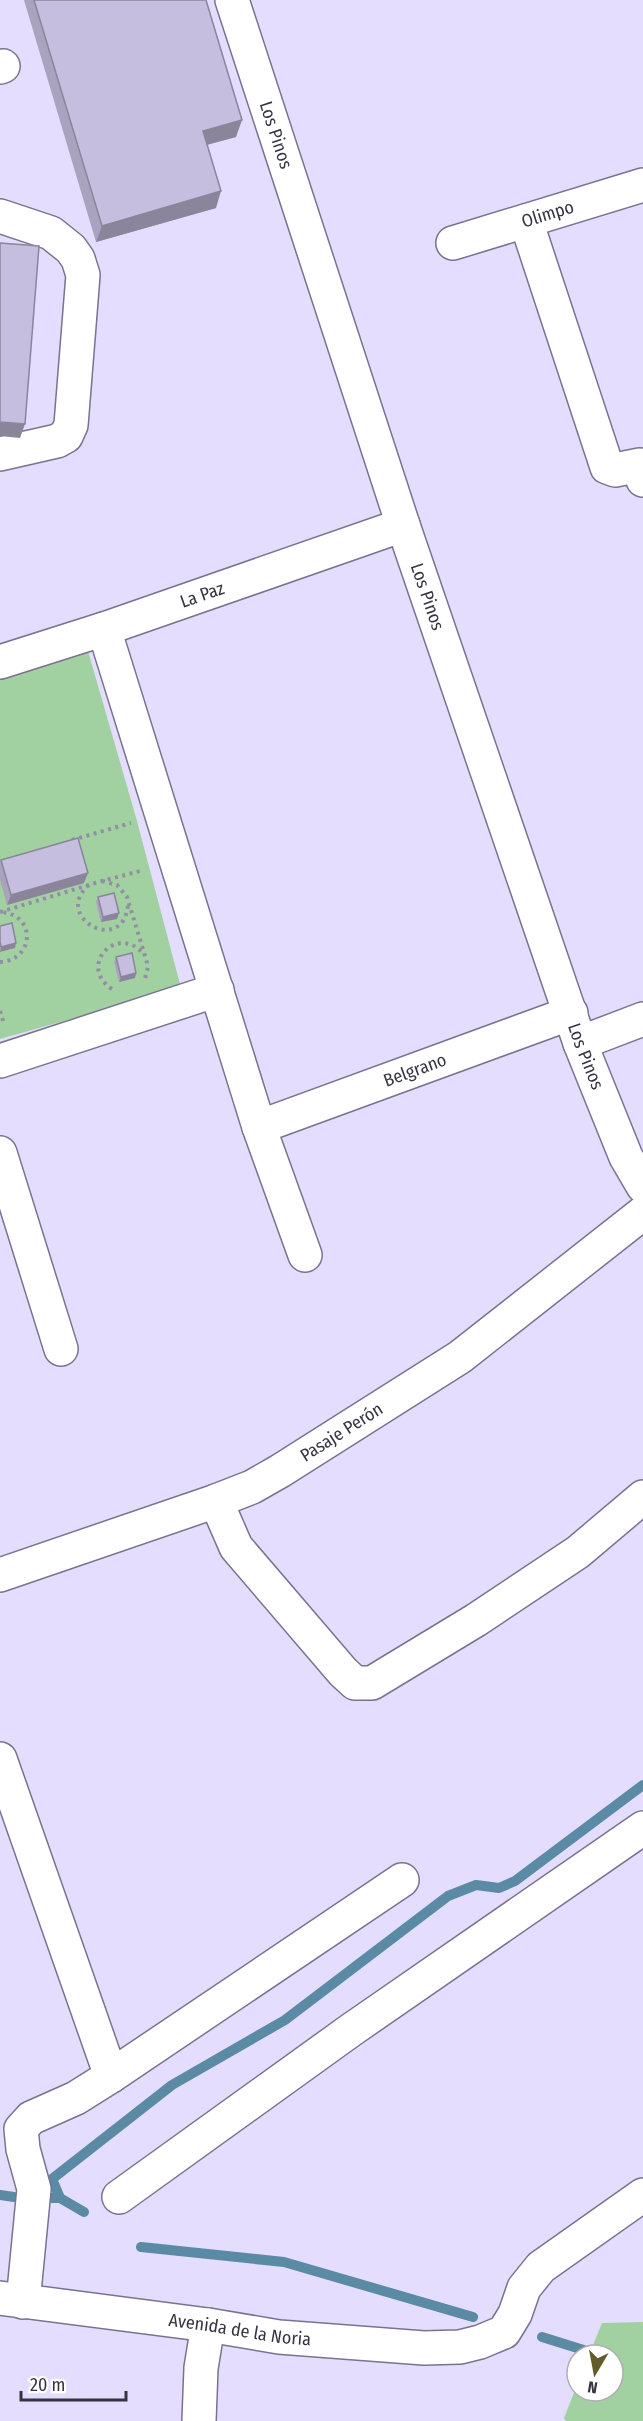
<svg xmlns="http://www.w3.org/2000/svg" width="643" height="2421" viewBox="0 0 643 2421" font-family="'Fira Sans Condensed',sans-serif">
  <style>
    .green { fill: #a2d1a1 }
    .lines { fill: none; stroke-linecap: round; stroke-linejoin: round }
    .stream { stroke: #5a8aa4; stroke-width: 10 }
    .minor-casing { stroke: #797390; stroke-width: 36 }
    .path { stroke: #938ea5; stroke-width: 4; stroke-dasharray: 3 4.5; stroke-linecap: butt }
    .minor { stroke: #fff; stroke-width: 33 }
    .wall { fill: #a9a3bf }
    .shaded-wall { fill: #8a859b }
    .building { fill: #c5bede; stroke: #8a859b; stroke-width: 1.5 }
    .labels { text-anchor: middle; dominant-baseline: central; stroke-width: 4.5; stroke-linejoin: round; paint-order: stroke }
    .street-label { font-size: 18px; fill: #373441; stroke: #fff }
  </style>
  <rect width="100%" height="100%" fill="#e4ddfe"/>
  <path class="green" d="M 88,651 L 137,821 L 181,988 L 0,1039 L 0,676 Z
    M 643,2322 L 643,2421 L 566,2421 L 564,2418 L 577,2385 L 577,2391 L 613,2391 L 613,2355 L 589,2355 L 602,2323 Z"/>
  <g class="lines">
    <path class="stream" d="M 0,2195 L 14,2197
      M 46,2198 L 60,2198 L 52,2179 L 172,2085 L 285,2020 L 448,1896 L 476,1885 L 499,1888 L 515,1881 L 643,1785
      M 60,2198 L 84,2212
      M 141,2247 L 284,2262 L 473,2317
      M 542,2337 L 590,2352"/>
    <defs>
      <g id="minor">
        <path id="s1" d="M 232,0 L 403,525 L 580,1043 L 626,1157 L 643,1186"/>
        <path d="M 0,67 L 3,66"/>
        <path d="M 0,216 L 51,233 L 71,249 L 78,259 L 83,275 L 71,425 L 66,436 L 57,441 L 0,454"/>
        <path d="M 526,221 L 607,467 L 615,470 L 640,465 L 643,480"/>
        <path id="s2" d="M 453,243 L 643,185"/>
        <path d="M 104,629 L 259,1127 L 305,1255"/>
        <path id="s3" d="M 0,662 L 104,629 L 403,525"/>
        <path d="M 580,1043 L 643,1019"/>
        <path d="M 0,1061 L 217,990"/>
        <path id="s4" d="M 259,1127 L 571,1013"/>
        <path d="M 0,1153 L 61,1349"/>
        <path d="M 216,1501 L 236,1547 L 343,1672 L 355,1683 L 372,1683 L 476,1620 L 578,1552 L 643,1497"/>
        <path id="s5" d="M 0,1575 L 216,1501 L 252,1487 L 280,1471 L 460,1357 L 643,1213"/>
        <path d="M 0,1759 L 111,2076"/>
        <path d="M 119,2197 L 351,2030 L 643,1828"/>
        <path id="s6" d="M 0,2298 L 208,2325 L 279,2337 L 424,2348 L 460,2347 L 480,2342 L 504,2332 L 515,2314 L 524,2288 L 541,2267 L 643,2195"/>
        <path d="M 23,2302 L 34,2189 L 23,2149 L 21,2129 L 31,2118 L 76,2098 L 111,2076 L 402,1880"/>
        <path d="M 199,2421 L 201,2368 L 208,2325"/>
      </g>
    </defs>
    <use href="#minor" class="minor-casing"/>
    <path class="path" d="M 72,840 L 131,823
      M 102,881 L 117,885 L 127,897 L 146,959 L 148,967 L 145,978
      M 89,885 C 51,917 124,957 128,904
      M 0,912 L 102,881 L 144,870
      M 0,962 C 34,960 37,916 2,912
      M 112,989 C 76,965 119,922 144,955
      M 0,1011 L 4,1024"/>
    <use href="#minor" class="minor"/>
  </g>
  <path class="wall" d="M 24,0 L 206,0 L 236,137 L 207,145 L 216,208 L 96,242 Z
    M 1,860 L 84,883 L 7,905 L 0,880 L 0,863 Z
    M 98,897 L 119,913 L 117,919 L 101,922 L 96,902 Z
    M 116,957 L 136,973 L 135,978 L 119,982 L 114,962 Z"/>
  <path class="shaded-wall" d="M 242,120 L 236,137 L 198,147 L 203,131 Z
    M 221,191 L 216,208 L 96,242 L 102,226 Z
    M 0,422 L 25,424 L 20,438 L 0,436 Z
    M 88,873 L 84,883 L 7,905 L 11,895 Z
    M 119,913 L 117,919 L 101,922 L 103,917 Z
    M 16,943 L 15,948 L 0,952 L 1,947 Z
    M 136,973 L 135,978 L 119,982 L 121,977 Z"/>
  <path class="building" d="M 34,0 L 206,0 L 242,120 L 203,131 L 221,191 L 102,226 Z
    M 0,243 L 39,246 L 25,424 L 0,422 Z
    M 78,838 L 88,873 L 11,895 L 1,860 Z
    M 114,893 L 119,913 L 103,917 L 98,897 Z
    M 12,923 L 16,943 L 1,947 L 0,941 L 0,926 Z
    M 132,953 L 136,973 L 121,977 L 116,957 Z"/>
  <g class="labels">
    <g class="street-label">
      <text stroke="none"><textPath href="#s1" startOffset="142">Los Pinos</textPath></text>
      <text stroke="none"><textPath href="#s2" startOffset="99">Olimpo</textPath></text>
      <text stroke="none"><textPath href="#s3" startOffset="213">La Paz</textPath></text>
      <text stroke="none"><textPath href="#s1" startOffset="628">Los Pinos</textPath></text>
      <text stroke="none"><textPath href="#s1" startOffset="1114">Los Pinos</textPath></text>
      <text stroke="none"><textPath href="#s4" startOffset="166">Belgrano</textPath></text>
      <text stroke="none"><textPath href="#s5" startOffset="372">Pasaje Perón</textPath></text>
      <text stroke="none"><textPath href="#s6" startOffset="242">Avenida de la Noria</textPath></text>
    </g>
  </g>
  <g transform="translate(595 2373) rotate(190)"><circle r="28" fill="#ffffff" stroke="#afaeb3" stroke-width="1.5"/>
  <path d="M0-4.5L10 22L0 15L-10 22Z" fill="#635c29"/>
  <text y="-9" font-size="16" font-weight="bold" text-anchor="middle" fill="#373441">N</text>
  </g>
  <path d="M21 2391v9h105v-9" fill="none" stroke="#373441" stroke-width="3"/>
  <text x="30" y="2391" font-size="18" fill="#373441" stroke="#ffffff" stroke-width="4.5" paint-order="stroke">20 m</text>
</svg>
